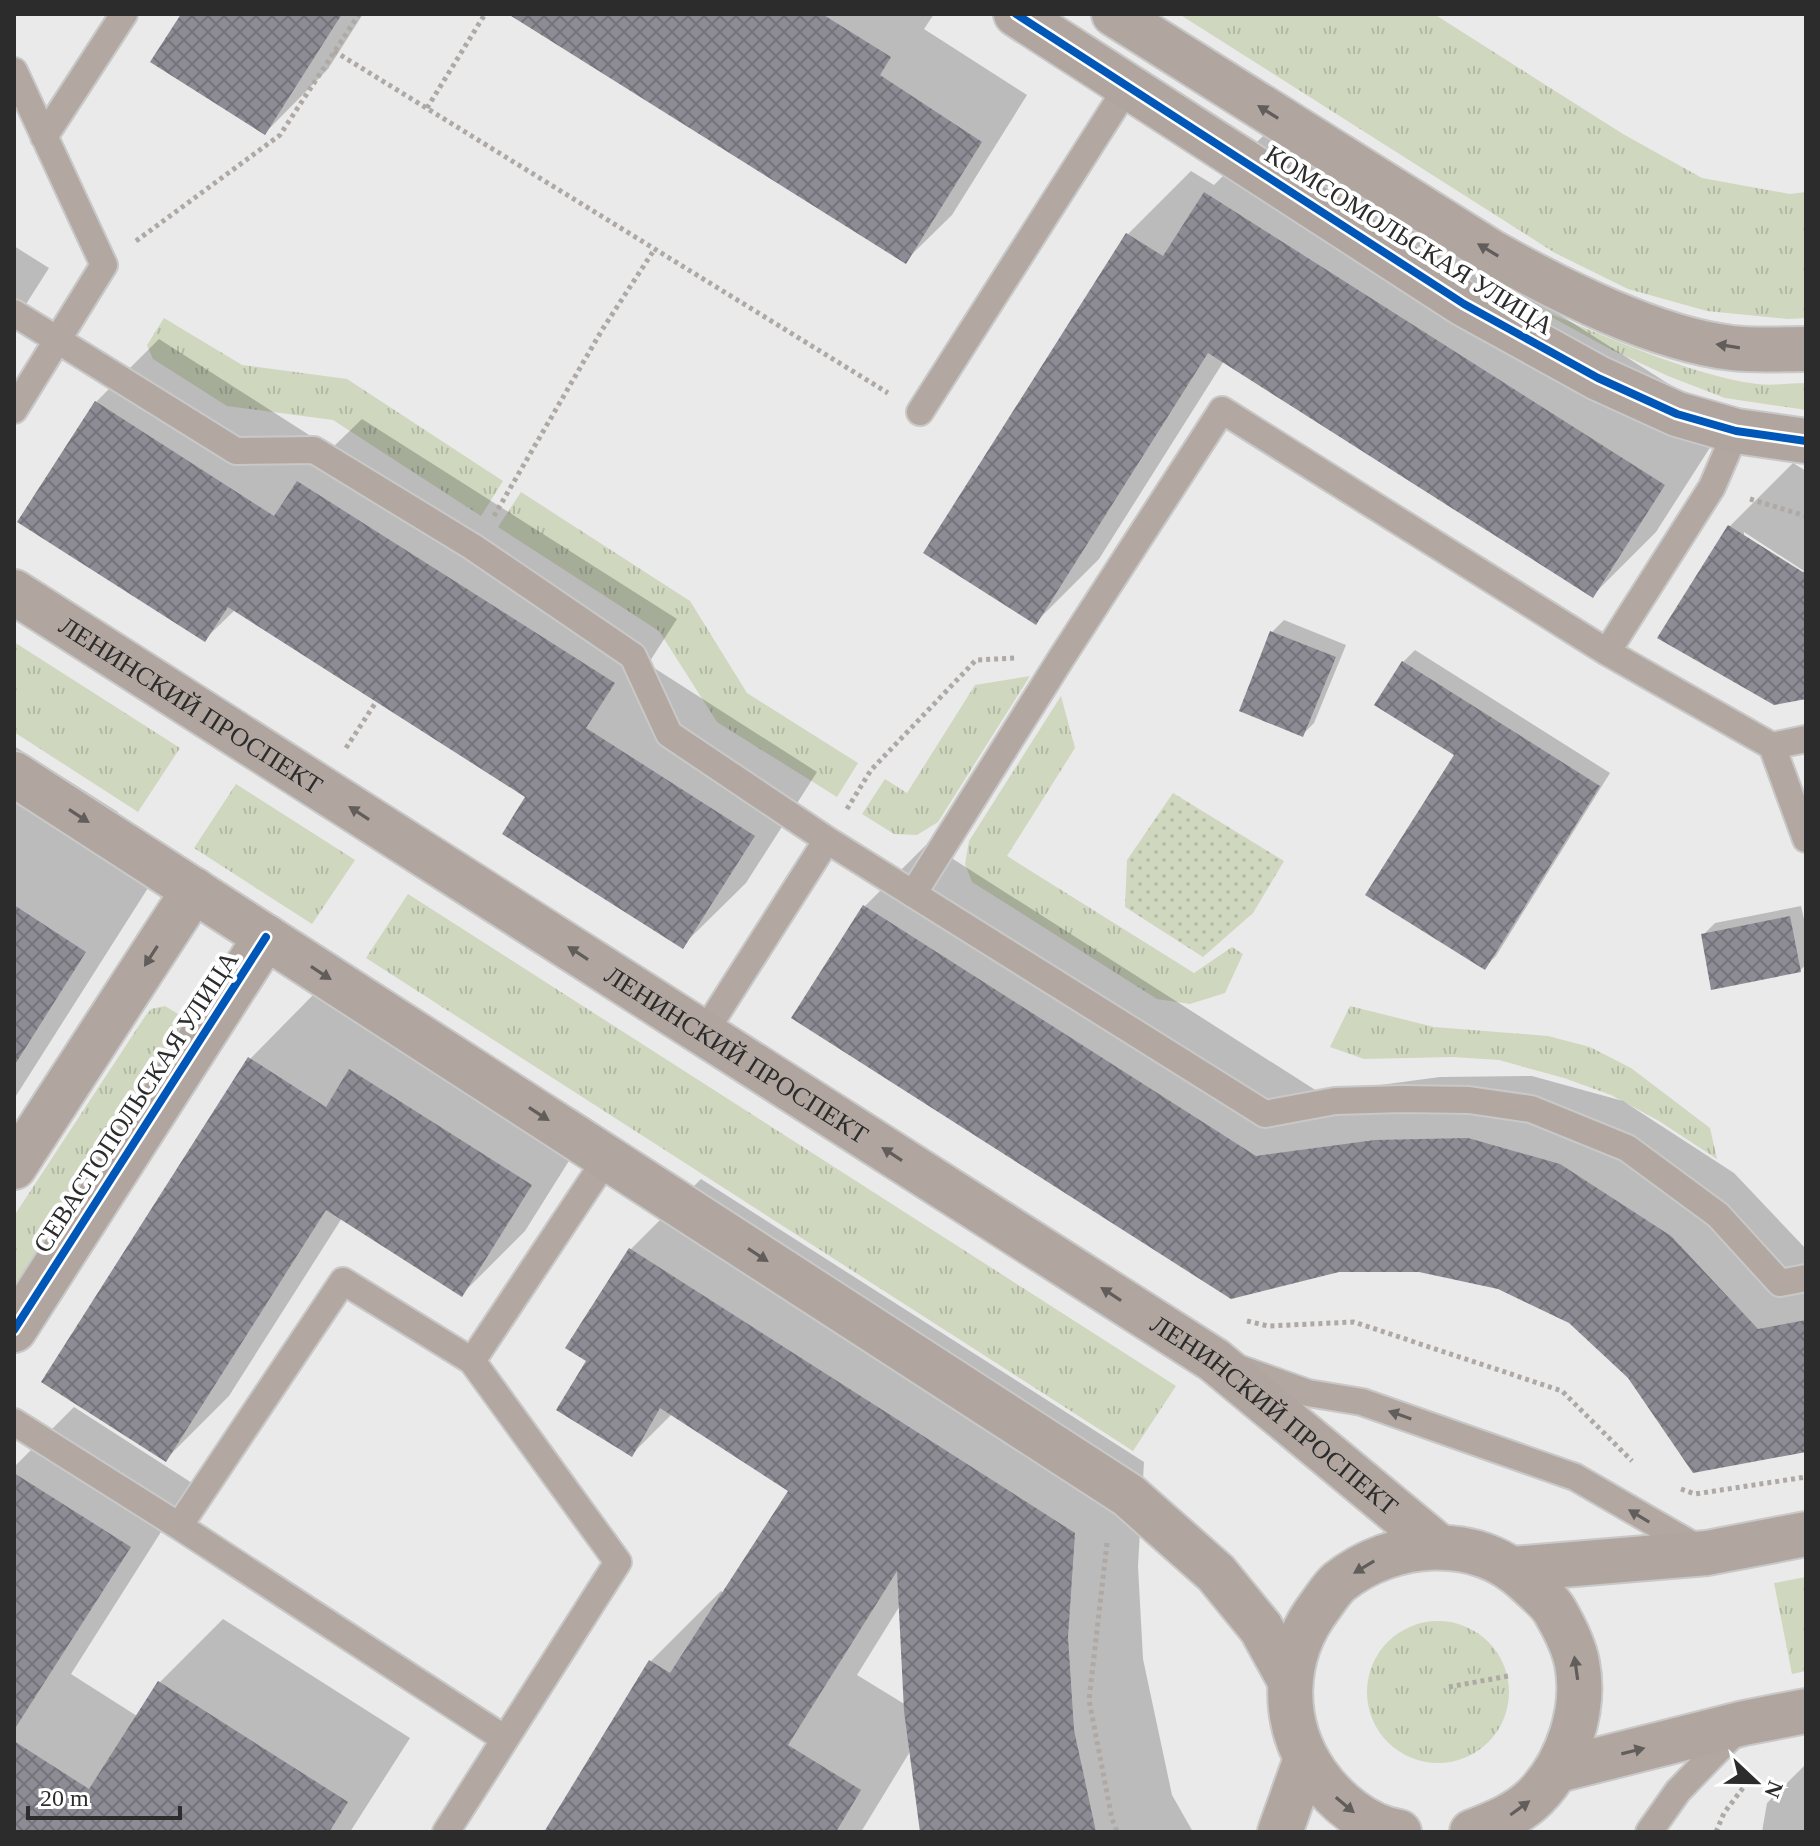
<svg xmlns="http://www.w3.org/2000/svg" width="1820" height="1846" viewBox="0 0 1820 1846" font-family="'Times New Roman',serif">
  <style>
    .grass { fill: url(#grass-tufts) }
    .park { fill: url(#park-dots) }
    .shadow { fill: #0003; fill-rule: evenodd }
    .building { fill: url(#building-cross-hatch) }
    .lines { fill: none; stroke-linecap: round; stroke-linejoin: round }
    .lane-casing { stroke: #c8c8c8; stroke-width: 30 }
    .secondary-casing { stroke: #c8c8c8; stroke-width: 48 }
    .path { stroke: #aea9a5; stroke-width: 5; stroke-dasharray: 4 4; stroke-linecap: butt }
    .lane { stroke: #b2a8a1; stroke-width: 26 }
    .secondary { stroke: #b0a69f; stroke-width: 44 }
    .cycleway-casing { stroke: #fff; stroke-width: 13 }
    .cycleway { stroke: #0057b8; stroke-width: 8 }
    .oneway { fill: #615d5a }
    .oneway2 { fill: #625e5b }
    .labels { text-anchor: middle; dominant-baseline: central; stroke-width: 8; stroke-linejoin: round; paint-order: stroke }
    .street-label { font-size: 26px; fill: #2c2c2c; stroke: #fff }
  </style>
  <defs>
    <pattern id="grass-tufts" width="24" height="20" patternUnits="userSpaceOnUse" patternTransform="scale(2)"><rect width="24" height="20" fill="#cfd7bf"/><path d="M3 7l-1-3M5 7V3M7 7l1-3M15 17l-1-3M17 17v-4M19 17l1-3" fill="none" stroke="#b2b9a4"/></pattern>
    <pattern id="park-dots" width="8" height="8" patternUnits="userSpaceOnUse" patternTransform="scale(2)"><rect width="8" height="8" fill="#cfd7bf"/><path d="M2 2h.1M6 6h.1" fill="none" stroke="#b2b9a4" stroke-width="1.8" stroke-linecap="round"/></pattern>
    <pattern id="building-cross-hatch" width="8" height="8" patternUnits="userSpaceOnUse" patternTransform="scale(2)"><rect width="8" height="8" fill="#8d8c95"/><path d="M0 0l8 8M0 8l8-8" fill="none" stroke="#73737a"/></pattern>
  </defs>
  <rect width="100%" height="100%" fill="#eaeaea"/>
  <path class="grass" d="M 1179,14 L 1434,14 L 1623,134 L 1702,178 L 1790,194 L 1806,192 L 1806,318 L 1788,319 L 1707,311 L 1628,289 L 1555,253 Z
    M 1535,308 C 1601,333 1687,375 1757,384 C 1773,386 1790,383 1806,383 L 1806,410 L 1725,398 L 1668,376 L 1610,349 Z
    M 164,318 L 242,365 L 347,379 L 503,481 L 481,516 L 333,420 L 227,406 L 153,359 L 147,345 Z
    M 521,492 L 690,601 L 747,693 L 858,763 L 837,797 L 717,722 L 659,631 L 498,527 Z
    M 14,642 L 180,748 L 138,812 L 14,732 Z
    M 1030,676 L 938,822 L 917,835 L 894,834 L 862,814 L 885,779 L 907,793 L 975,685 Z
    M 1061,696 L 1075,748 L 1007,856 L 1194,973 L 1232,947 L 1243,954 L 1225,993 L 1190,1004 L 1157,999 L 972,882 L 965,864 L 969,841 Z
    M 236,784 L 355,860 L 312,924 L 194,848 Z
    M 408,894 L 1176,1386 L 1133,1451 L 366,958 Z
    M 165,1006 L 178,1014 L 183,1029 L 14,1290 L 14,1216 L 146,1015 L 151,1009 Z
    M 1350,1006 L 1434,1027 L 1548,1036 L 1590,1047 L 1631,1068 L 1710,1128 L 1717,1159 L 1659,1121 L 1611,1095 L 1564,1078 L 1499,1060 L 1453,1057 L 1364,1059 L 1330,1047 Z
    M 1806,1577 L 1806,1671 L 1792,1674 L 1774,1583 Z
    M1367 1692a71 71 0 1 1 142 0a71 71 0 1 1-142 0Z"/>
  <path class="park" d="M 1173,793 L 1284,861 L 1253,913 L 1203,957 L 1125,907 L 1127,860 Z"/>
  <path class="shadow" d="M 183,14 L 363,14 L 328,69 L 265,133 Z
    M 553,14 L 934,14 L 924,29 L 1027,95 L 952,215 L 905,261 Z
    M 1269,130 L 1727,421 L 1656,532 L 1593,595 L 1224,361 L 1099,559 L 1036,622 L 926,552 L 1128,234 L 1191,171 L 1214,185 Z
    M 14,246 L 49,268 L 14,323 Z
    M 159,339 L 331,449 L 362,419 L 677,619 L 648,664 L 817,772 L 746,883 L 682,946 L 528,796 L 235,610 L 205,639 L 96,402 Z
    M 1793,463 L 1806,471 L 1806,697 L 1660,638 L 1730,526 ZM 1744,532 L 1804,571 L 1802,574 L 1744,537 Z
    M 1284,620 L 1346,645 L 1314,723 L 1303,734 L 1272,632 Z
    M 1415,650 L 1610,773 L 1496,956 L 1484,968 L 1457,754 L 1403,662 Z
    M 14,746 L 118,812 L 92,852 L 148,888 L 14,1099 Z
    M 928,843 L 1320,1093 L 1440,1077 L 1532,1076 L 1623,1101 L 1734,1173 L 1806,1249 L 1806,1450 L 1630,1377 L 1570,1321 L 1499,1287 L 794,1017 L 865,906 Z
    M 1801,906 L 1806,928 L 1806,965 L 1800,970 L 1703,935 L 1715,923 Z
    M 313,995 L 382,1039 L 414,1007 L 594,1121 L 525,1231 L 462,1294 L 342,1218 L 229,1396 L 166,1459 L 250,1059 Z
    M 701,1179 L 1144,1462 L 1138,1566 L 1143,1659 L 1172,1795 L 1193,1832 L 922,1832 L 911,1750 L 861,1832 L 547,1832 L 651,1661 L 721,1591 L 724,1593 L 791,1490 L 672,1414 L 632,1454 L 589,1361 L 568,1347 L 631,1249 ZM 901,1604 L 906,1705 L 857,1675 Z
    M 74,1407 L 192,1483 L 71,1674 L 137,1716 L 160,1682 L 223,1619 L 410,1738 L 350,1832 L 14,1832 L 14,1467 Z
    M 1806,1764 L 1806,1832 L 1762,1832 L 1767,1803 Z"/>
  <path class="building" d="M 181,14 L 342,14 L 265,135 L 150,62 Z
    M 508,14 L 822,14 L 891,57 L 880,75 L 982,142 L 906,264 Z
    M 1204,192 L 1665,485 L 1593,598 L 1208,353 L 1036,625 L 923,553 L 1126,233 L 1163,256 Z
    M 95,401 L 274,516 L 297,481 L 615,683 L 586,728 L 755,836 L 683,949 L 502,834 L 525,797 L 228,607 L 205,642 L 17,522 Z
    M 1728,525 L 1806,574 L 1806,699 L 1774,705 L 1657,638 Z
    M 1270,631 L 1336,657 L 1303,737 L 1239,711 Z
    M 1402,661 L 1600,786 L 1485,970 L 1365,895 L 1454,755 L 1374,705 Z
    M 14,905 L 86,952 L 14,1066 Z
    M 863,905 L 1256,1156 L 1375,1140 L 1468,1138 L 1560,1164 L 1671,1236 L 1758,1329 L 1806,1320 L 1806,1452 L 1693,1473 L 1628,1378 L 1569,1323 L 1498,1289 L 1419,1272 L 1339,1272 L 1231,1299 L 791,1018 Z
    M 1790,916 L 1801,972 L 1711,990 L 1701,934 Z
    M 248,1057 L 326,1107 L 349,1069 L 532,1185 L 462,1297 L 326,1210 L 166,1462 L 41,1382 Z
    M 629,1248 L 1075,1533 L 1068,1637 L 1074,1730 L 1096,1832 L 920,1832 L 904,1711 L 897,1571 L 788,1745 L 861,1790 L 836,1832 L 544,1832 L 649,1660 L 670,1673 L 788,1491 L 660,1408 L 632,1457 L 556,1410 L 586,1361 L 565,1348 Z
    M 14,1473 L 131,1547 L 14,1730 Z
    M 158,1681 L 348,1802 L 329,1832 L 14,1832 L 14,1741 L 89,1789 Z"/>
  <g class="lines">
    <defs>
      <path id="lane" d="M 14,71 L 104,265 L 14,410
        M 44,137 L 124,14
        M 14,313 L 236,451 L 314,450 L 473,547 L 633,656 L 669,734 L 827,840 L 1265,1114 L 1335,1101 L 1403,1099 L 1469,1100 L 1531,1109 L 1627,1148 L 1718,1215 L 1780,1283 L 1806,1278
        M 920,412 L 1128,86
        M 1607,652 L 1712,487 L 1736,431
        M 1772,746 L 1806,739
        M 913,894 L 1062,657 L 1222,410 L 1607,652 L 1772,746 L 1806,839
        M 704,1033 L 827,840
        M 1241,1369 L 1308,1393 L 1362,1402 L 1575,1477 L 1701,1550
        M 14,1422 L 179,1526 L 343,1281 L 472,1361
        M 179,1526 L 505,1739
        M 446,1832 L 618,1562 L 472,1361 L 607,1158
        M 1649,1832 L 1678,1791 L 1738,1729"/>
      <g id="secondary">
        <path d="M 1016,14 L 1464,304 L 1598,378 L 1677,414 L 1736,431 L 1806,441"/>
        <path d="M 1114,14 L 1493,253 C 1561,291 1655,339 1732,348 C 1756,351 1782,349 1806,349"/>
        <path id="s1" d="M 14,592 L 1214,1360 L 1438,1546"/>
        <path d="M 14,774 L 1128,1495 L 1216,1573 L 1261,1628 L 1289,1679"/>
        <path d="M 14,1167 L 194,890"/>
        <path d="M 14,1330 L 266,937"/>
        <path d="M 1513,1569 L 1707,1553 L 1806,1534"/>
        <path d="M 1558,1770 L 1744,1723 L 1806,1711"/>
        <path d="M 1280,1832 L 1306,1759"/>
        <path d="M 1399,1832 C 1366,1827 1335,1801 1316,1774 C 1280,1722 1282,1656 1320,1606 C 1326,1598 1332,1588 1339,1582 C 1393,1539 1476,1533 1527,1582 C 1536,1591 1550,1601 1556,1613 C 1564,1627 1574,1647 1577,1663 C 1586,1709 1568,1764 1535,1797 C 1518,1814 1495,1823 1472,1832"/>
      </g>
    </defs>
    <use href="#lane" class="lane-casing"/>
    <use href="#secondary" class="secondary-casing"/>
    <path class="path" d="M 334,51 L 888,393
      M 427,108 L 485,14
      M 136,241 L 280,135 L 359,14
      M 1750,499 L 1806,516
      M 494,516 L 602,330 L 654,250
      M 346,748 L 376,702
      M 847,809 L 871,770 L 976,660 L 1016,658
      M 1247,1321 L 1268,1326 L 1354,1322 L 1562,1391 L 1632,1461
      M 1681,1489 L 1695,1494 L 1806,1477
      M 1107,1543 L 1089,1700 L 1112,1819 L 1117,1832
      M 1449,1687 L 1508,1676
      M 1716,1832 L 1724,1813 L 1752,1776"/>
    <use href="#lane" class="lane"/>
    <use href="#secondary" class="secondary"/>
    <defs>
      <path id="cycleway" d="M 1016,14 L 1464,304 L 1598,378 L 1677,414 L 1736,431 L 1806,441
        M 14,1330 L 266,937"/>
    </defs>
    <use href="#cycleway" class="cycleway-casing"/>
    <use href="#cycleway" class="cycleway"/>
  </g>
  <defs><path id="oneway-solid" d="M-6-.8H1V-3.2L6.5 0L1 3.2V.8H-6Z" transform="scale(2)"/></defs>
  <g class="oneway">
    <use href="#oneway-solid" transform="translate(1268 112) rotate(-148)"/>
    <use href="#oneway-solid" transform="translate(1488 250) rotate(-149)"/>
    <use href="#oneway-solid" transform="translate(1728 346) rotate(-171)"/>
    <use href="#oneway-solid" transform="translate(359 813) rotate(-147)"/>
    <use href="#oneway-solid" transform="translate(79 816) rotate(33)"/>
    <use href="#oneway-solid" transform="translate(578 953) rotate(-147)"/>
    <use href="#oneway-solid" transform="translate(151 956) rotate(123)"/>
    <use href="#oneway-solid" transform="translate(321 973) rotate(33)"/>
    <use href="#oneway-solid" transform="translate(539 1114) rotate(33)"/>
    <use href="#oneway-solid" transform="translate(892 1154) rotate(-147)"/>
    <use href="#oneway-solid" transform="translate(758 1255) rotate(33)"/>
    <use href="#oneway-solid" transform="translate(1111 1294) rotate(-147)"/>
    <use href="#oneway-solid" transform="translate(1364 1567) rotate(149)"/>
    <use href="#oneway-solid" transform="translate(1576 1668) rotate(-98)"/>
    <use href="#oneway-solid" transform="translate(1633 1751) rotate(-14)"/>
    <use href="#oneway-solid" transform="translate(1345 1805) rotate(40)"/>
    <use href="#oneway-solid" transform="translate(1520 1808) rotate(-36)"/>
  </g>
  <g class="oneway2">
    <use href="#oneway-solid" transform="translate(1400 1415) rotate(-161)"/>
    <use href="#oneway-solid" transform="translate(1639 1516) rotate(-149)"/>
  </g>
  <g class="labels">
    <g class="street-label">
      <text transform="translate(1409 240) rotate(32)">КОМСОМОЛЬСКАЯ УЛИЦА</text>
      <text stroke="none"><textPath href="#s1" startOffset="210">ЛЕНИНСКИЙ ПРОСПЕКТ</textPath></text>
      <text stroke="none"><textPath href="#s1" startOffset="858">ЛЕНИНСКИЙ ПРОСПЕКТ</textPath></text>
      <text transform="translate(136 1102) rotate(-57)">СЕВАСТОПОЛЬСКАЯ УЛИЦА</text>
      <text stroke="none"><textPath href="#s1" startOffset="1506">ЛЕНИНСКИЙ ПРОСПЕКТ</textPath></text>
    </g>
  </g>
  <rect width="1820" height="1846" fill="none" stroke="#2c2c2c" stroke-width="32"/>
  <g transform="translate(1756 1782) rotate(112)" stroke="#ffffff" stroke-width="6" paint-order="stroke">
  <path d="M0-6L14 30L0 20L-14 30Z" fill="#2c2c2c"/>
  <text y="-12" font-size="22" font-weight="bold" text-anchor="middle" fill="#2c2c2c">N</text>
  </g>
  <path d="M28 1806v12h152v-12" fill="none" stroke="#2c2c2c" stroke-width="4"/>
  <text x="40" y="1806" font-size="24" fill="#2c2c2c" stroke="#ffffff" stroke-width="6" paint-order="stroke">20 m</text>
</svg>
